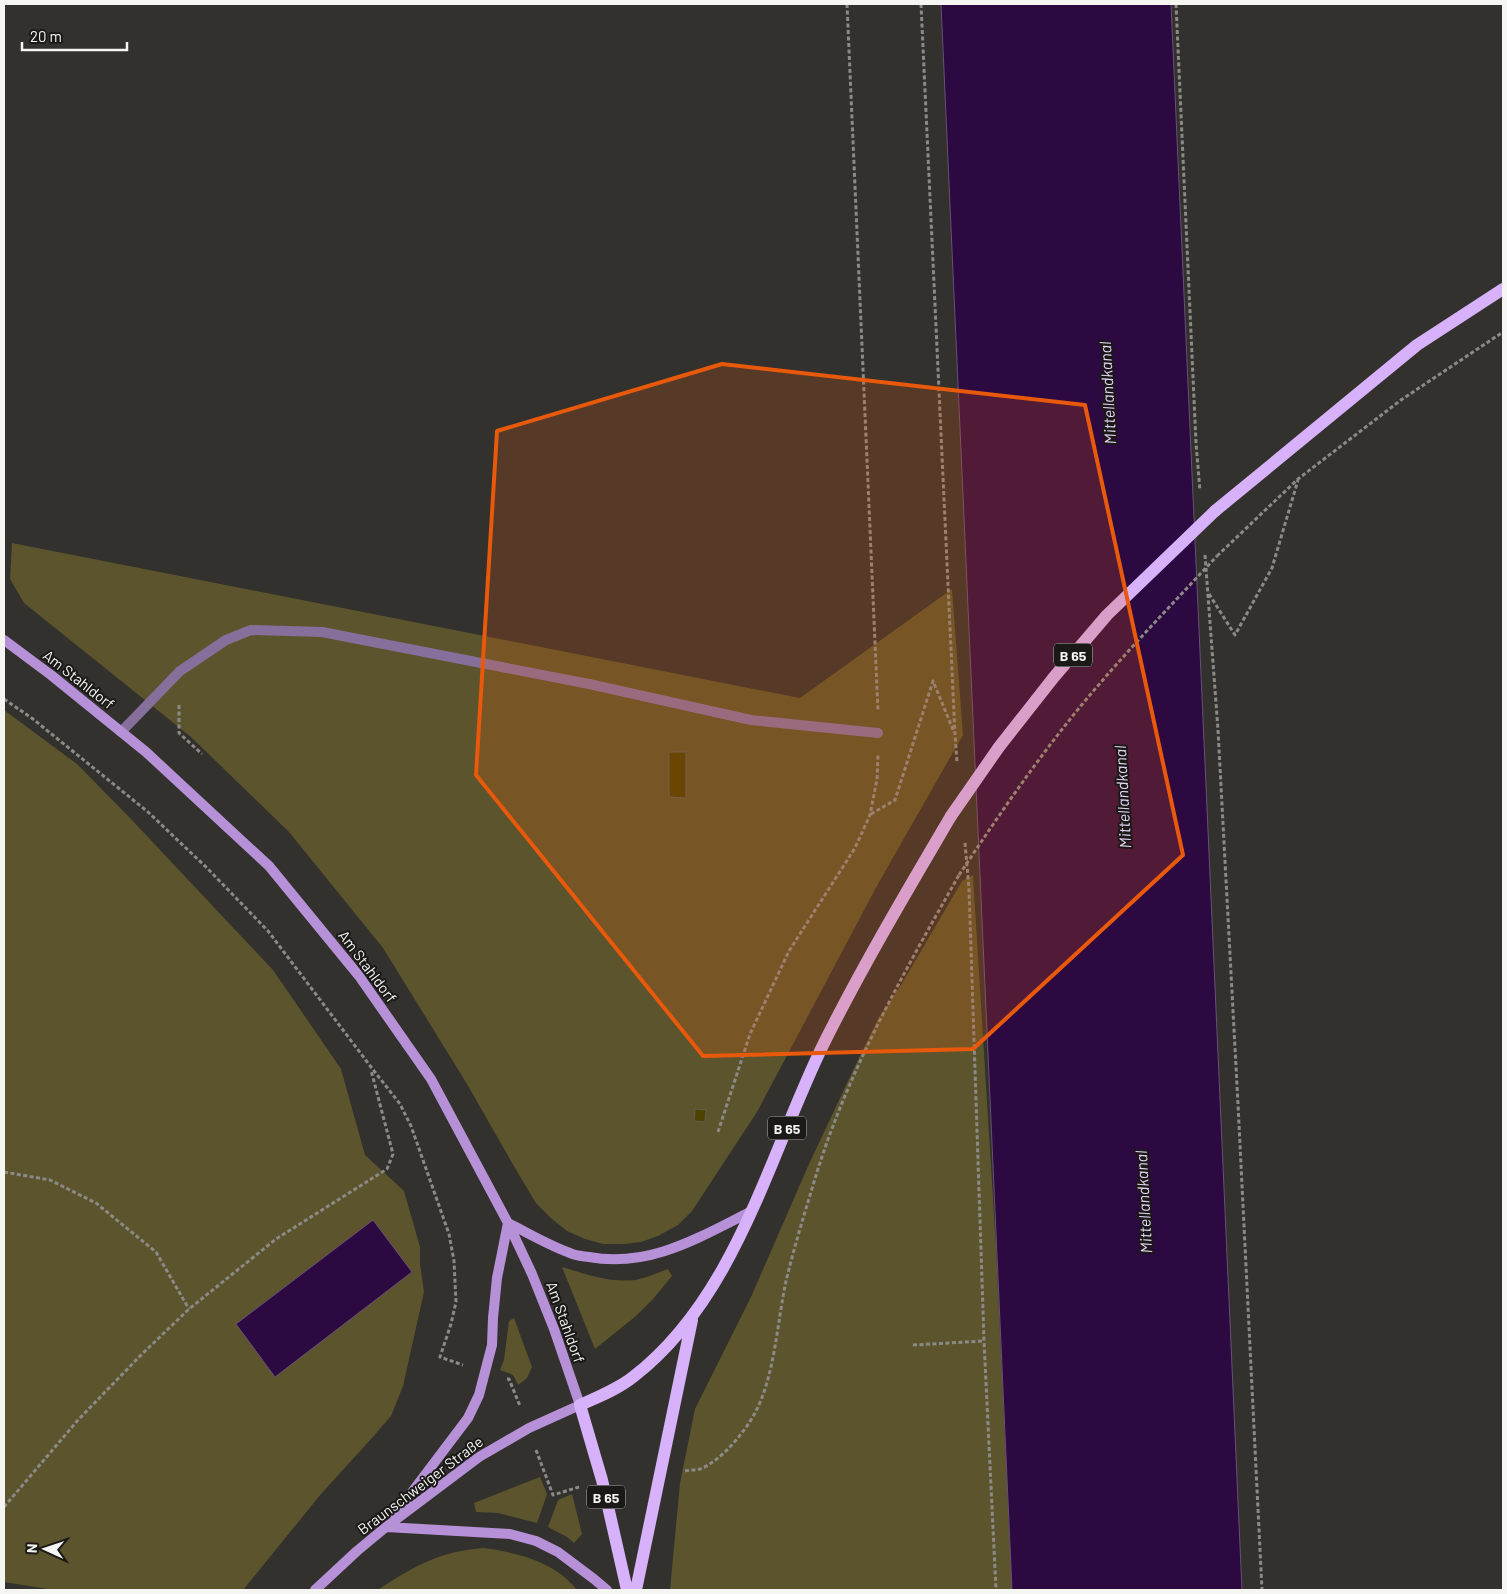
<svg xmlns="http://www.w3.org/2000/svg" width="1507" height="1594" viewBox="0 0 1507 1594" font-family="Barlow,sans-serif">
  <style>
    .green { fill: #5c542c }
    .water { fill: #2c0a41; stroke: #685076 }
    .building { fill: #4d4200; stroke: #5f5e59 }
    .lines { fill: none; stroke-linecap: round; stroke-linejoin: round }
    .path { stroke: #8b8a87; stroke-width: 3; stroke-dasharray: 4 2.5; stroke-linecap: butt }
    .lane { stroke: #876f9b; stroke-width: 10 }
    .secondary { stroke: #b791d8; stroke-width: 10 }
    .primary { stroke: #d7b1f9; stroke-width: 12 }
    .path-bridge { stroke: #8b8a87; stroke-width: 3; stroke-dasharray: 4 2.5; stroke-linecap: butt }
    .primary-bridge { stroke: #d7b1f9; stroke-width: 12 }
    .marked { fill: #e8590c; fill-opacity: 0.2; stroke: #e8590c; stroke-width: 4; stroke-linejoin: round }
    .labels { text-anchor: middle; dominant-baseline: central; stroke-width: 4; stroke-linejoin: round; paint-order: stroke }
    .shield { fill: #1a1917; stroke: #b3b3b0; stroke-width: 1 }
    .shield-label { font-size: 14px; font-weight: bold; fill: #f5f5f2 }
    .street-label { font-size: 15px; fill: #f5f5f2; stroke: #1a1917 }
    .water-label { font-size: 16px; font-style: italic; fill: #e6d4f7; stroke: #1a1917 }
  </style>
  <rect width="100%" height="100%" fill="#32312d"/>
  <path class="green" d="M 12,543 L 800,698 L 952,589 L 963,735 L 878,884 L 757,1112 L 692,1211 L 678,1225 L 658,1236 L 641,1242 L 624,1244 L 603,1244 L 585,1239 L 567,1231 L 552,1219 L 536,1203 L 515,1168 L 467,1084 L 383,948 L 289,832 L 191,737 L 24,603 L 10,579 Z
    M 4,710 L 77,764 L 130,818 L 273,970 L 341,1069 L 365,1155 L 404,1191 L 420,1247 L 420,1264 L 424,1292 L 403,1386 L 391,1416 L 371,1439 L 321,1494 L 243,1590 L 54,1590 L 4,1582 Z
    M 973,875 L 996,1247 L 1012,1590 L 670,1590 L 680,1483 L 695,1409 L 751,1297 L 809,1164 L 857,1062 L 879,1017 L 901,985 L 962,881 Z
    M 562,1267 C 586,1274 610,1283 635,1280 C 646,1278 657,1273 668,1269 L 672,1276 L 653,1299 L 636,1316 L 595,1349 Z
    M 514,1318 L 532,1367 L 527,1378 L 518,1385 L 513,1375 L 500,1370 L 504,1360 L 509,1321 Z
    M 540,1477 L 547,1494 L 537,1523 L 498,1513 L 476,1512 L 474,1503 Z
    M 572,1494 L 582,1534 L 574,1543 L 567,1537 L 548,1527 L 558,1500 Z
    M 484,1548 C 518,1553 555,1562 577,1590 L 378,1590 C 414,1566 440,1551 484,1548 Z"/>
  <path class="water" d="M 941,4 L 1171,4 L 1242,1590 L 1012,1590 Z
    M 373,1220 L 412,1272 L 275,1377 L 236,1324 Z"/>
  <path class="building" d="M 669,752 L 686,752 L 686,798 L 669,797 Z
    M 695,1109 L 706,1110 L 705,1122 L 694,1121 Z"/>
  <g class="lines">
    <path class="path" d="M 847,4 L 878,711
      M 921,4 L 955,735 L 957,762
      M 1176,4 L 1196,443 L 1200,491
      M 1205,555 L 1218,730 L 1238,1104 L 1262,1590
      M 1217,556 L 1298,479 L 1401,400 L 1503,332
      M 1209,594 L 1235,635 L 1272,568 L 1298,480
      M 4,699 L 33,719 L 148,812 L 207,868 L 268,931 L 371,1067 L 400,1104 L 411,1126 L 449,1234 L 454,1261 L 456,1302 L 451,1324 L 440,1357 L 463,1365
      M 179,705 L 179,733 L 202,754
      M 871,814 L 895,800 L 933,681 L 954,732
      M 965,843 L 969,889 L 984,1341 L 996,1590
      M 718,1132 L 750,1034 L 789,951 L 855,848 L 870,815 L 877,779 L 878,755
      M 4,1172 L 50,1180 L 96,1203 L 156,1252 L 189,1309
      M 913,1345 L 984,1341
      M 507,1379 L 509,1379 L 520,1406
      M 536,1450 L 553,1495 L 579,1487
      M 685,1471 C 690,1470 695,1470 700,1469 C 721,1461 744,1433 755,1413 C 775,1375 777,1323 786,1281 C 794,1248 804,1215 814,1182 C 846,1074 903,974 959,875
      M 4,1507 L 78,1420 L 142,1354 L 189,1309 L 276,1239 L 387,1169 L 393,1154 L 371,1070"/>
    <path class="lane" d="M 121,732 L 180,671 L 226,640 L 251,630 L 322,632 L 589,684 L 751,720 L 878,733"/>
    <path class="secondary" d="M 4,640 L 51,675 L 146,752 L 269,866 L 359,976 L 431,1079 L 508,1223 L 532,1274 L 554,1329 L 580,1405 L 529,1428 L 479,1457 L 386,1527 L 357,1551 L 315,1590
      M 508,1223 C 528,1233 548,1245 570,1253 C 576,1256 582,1256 589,1257 C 649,1268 698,1238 750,1212
      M 394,1516 L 468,1418 L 479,1395 L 492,1345 L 493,1318 L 497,1278 L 508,1223
      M 386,1527 L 510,1534 L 536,1541 L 558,1552 L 594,1579 L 607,1590"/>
    <path class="primary" d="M 1215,511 L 1417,345 L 1503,289
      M 627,1590 L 602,1480 L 580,1405 C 598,1397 618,1389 633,1377 C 736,1298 769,1155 824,1043 C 863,965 907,891 951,816
      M 636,1590 L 692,1320"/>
    <path class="path-bridge" d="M 959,875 C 991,827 1024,778 1060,732 C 1108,670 1164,613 1217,556"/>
    <path class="primary-bridge" d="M 951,816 L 999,747 L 1054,677 L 1107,615 L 1215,511"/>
  </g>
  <path class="marked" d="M 722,364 L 1085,405 L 1183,855 L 973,1049 L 703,1056 L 476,775 L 497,431 Z"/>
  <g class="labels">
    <g class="shield">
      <rect x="1054" y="643.5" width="38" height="23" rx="4"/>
      <rect x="768" y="1116.5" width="38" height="23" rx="4"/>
      <rect x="587" y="1485.5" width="38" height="23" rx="4"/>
    </g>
    <g class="shield-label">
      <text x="1073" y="655">B 65</text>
      <text x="787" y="1128">B 65</text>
      <text x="606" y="1497">B 65</text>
    </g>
    <g class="street-label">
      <text transform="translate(79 679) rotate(38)">Am Stahldorf</text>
      <text transform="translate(368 966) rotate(53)">Am Stahldorf</text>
      <text transform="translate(566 1322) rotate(70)">Am Stahldorf</text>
      <text transform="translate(420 1485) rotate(-37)">Braunschweiger Straße</text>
    </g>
    <g class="water-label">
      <text transform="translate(1107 393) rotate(-93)">Mittellandkanal</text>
      <text transform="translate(1122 797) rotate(-93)">Mittellandkanal</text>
      <text transform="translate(1143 1202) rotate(-93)">Mittellandkanal</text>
    </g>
  </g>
  <rect width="1507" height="1594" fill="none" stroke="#f5f5f2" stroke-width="10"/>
  <g transform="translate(45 1549) rotate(273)" stroke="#1a1917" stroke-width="4" paint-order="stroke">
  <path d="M0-4L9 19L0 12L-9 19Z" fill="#f5f5f2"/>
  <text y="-8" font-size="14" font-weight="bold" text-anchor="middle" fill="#f5f5f2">N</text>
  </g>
  <path d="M22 42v8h105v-8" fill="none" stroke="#f5f5f2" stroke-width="2.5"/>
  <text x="30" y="42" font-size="15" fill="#f5f5f2" stroke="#1a1917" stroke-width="4" paint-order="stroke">20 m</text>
</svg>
